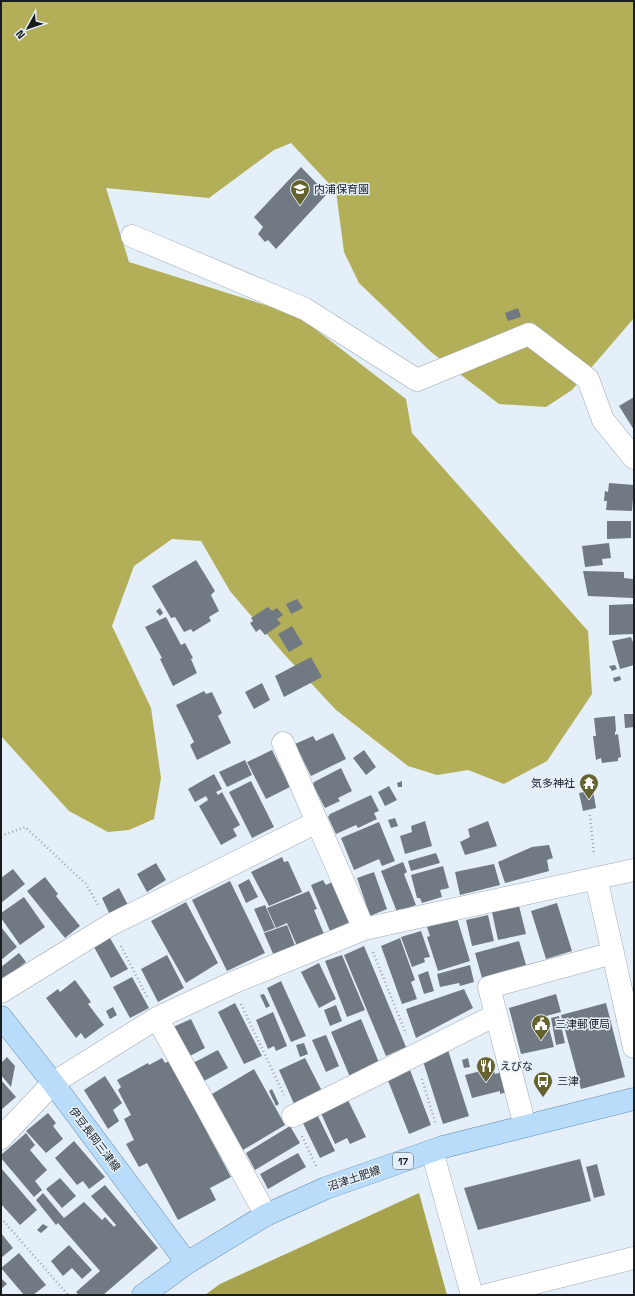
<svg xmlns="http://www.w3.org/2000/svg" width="635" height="1296" viewBox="0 0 635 1296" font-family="'Space Grotesk','Noto Sans JP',sans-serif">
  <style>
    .forest { fill: #b3ae58 }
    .water { fill: #a7a24c }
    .building { fill: #717a82 }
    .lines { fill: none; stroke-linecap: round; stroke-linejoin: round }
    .minor-casing { stroke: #a0aab2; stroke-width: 23 }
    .major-casing { stroke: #618aac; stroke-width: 23 }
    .path { stroke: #9da5ad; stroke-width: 2.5; stroke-dasharray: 1 3; stroke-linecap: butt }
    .minor { stroke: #fff; stroke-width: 22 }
    .major { stroke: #b8dcfa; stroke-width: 22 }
    .labels { text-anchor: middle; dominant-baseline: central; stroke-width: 3; stroke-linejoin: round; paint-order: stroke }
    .shield { fill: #e5eff9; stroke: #565c61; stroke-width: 1 }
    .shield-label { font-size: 10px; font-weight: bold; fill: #191d20 }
    .poi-label { font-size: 11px; fill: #191d20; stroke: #e5eff9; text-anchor: start }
    .street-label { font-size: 11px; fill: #191d20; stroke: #e5eff9 }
  </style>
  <rect width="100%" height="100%" fill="#e5eff9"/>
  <path class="forest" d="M 1,1 L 634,1 L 634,318 L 572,390 L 546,407 L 499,404 L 431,352 L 359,283 L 344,252 L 336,191 L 291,143 L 274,150 L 209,198 L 106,188 L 129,262 L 297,315 L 406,399 L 412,433 L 588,631 L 592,694 L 547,761 L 504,784 L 468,770 L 437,775 L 408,766 L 336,710 L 283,653 L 230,591 L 201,541 L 172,539 L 134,566 L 112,626 L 151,708 L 161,778 L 154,819 L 129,830 L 108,832 L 69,811 L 1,736 Z"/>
  <path class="water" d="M 419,1193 L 447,1295 L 205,1295 L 220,1284 Z"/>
  <path class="building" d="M 301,167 L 327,194 L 276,249 L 268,240 L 265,242 L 258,234 L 263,227 L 254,217 Z
    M 518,308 L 521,317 L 508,321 L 505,313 Z
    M 634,397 L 634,430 L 619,406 Z
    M 609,483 L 634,485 L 632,511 L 606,510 L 607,501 L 604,501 L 605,491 L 608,492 Z
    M 607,521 L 631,521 L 631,538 L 607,539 Z
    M 609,543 L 611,558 L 602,559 L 603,565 L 585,567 L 582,546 Z
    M 196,560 L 215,591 L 211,595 L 219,611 L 209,617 L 211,621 L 193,632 L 191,629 L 184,632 L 175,617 L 171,618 L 152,586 Z
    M 583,571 L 624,572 L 624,578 L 633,579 L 633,598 L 588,596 Z
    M 297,599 L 303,608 L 291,614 L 286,604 Z
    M 634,604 L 634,634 L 609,635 L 609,605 Z
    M 268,607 L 272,611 L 277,608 L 283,615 L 277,619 L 281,624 L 265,635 L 260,629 L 256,632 L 250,623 L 253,621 L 251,618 Z
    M 160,608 L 163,613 L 160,616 L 156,611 Z
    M 166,617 L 181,645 L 185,643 L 193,658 L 191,659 L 197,673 L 173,686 L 160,659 L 162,658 L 145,627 Z
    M 292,626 L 303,644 L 289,652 L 278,634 Z
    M 631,637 L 634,645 L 634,665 L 620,669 L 612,641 Z
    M 311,657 L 322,677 L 284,697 L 275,676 Z
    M 615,665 L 617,669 L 612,671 L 609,666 Z
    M 620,676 L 621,680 L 614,682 L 613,678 Z
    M 262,683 L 270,700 L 254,709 L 245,692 Z
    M 204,691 L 206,694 L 212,692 L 222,713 L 218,716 L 231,743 L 197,760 L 190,745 L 194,742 L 176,705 Z
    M 624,714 L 634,714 L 634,727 L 625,728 Z
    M 615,716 L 616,731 L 615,732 L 615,735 L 618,734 L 621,757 L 618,758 L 618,761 L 602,763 L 601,758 L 596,760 L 593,736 L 596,736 L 594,718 Z
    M 333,733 L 346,759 L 311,776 L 295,744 L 313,736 L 316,741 Z
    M 272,750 L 290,787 L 266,799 L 247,762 Z
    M 364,750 L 376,767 L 366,775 L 353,758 Z
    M 245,760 L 252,775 L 227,787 L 219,772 Z
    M 341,768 L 352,791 L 338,798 L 340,801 L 325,808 L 313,785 L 314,782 Z
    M 214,774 L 222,789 L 216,792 L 218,795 L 222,792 L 240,825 L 233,829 L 237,836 L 221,845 L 199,806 L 208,800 L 206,796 L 195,802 L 188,789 Z
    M 251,781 L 274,827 L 252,838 L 229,792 Z
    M 402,781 L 402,787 L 398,787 L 397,783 Z
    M 389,786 L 397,800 L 385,806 L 378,792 Z
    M 593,790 L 596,808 L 583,811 L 579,793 Z
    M 371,795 L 379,811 L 374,813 L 377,819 L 358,828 L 356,825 L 336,834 L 328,817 L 330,814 Z
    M 395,818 L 398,826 L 391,828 L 388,820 Z
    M 425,821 L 432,846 L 405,854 L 400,836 L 412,832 L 411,826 Z
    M 488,821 L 497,846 L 465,855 L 460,842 L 470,837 L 468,829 Z
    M 379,822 L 395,861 L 382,866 L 379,859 L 354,870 L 341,838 Z
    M 549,845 L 553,858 L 547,860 L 549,871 L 505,883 L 498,862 L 532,847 Z
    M 436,853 L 440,863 L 411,871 L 408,861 Z
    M 282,857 L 284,862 L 288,861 L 302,892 L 269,906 L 251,872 Z
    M 403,862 L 407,872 L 404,874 L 416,905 L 397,912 L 381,871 Z
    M 156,863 L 166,880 L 147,892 L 137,874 Z
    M 494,864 L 500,885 L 460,895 L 455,872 Z
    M 443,866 L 449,888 L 440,890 L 442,897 L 422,903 L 420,898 L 417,898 L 411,875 Z
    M 13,869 L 25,884 L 1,903 L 1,878 Z
    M 374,872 L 387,909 L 370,916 L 357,878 Z
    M 45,877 L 58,894 L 56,896 L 80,926 L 65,938 L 27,891 Z
    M 249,879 L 258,897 L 246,903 L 238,885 Z
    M 323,880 L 326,885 L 332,882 L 350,922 L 330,931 L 311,885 Z
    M 230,881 L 265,953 L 227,971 L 192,900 Z
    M 119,888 L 129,907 L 111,917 L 102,898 Z
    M 309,891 L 317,909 L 314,910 L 324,934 L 297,946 L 287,923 L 276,928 L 267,908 Z
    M 24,897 L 45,927 L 20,945 L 1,918 L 1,913 Z
    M 186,902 L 218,963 L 186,983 L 151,921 Z
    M 557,903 L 572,951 L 546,959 L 531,911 Z
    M 265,905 L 275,928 L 264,932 L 254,909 Z
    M 519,906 L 526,934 L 498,940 L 492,912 Z
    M 488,915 L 494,941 L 472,946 L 466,920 Z
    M 457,918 L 470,961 L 438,971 L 427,937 L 430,936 L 427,927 Z
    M 287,925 L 296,948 L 274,956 L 264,933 Z
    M 1,927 L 17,947 L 1,960 Z
    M 421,931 L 430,957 L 424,958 L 425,962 L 412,967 L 401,937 Z
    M 110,938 L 128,969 L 111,978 L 94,947 Z
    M 400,938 L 415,980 L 411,982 L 417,999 L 402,1004 L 381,946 Z
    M 519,941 L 526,965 L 482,978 L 475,953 Z
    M 364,946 L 406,1047 L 386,1056 L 344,955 Z
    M 19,953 L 26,962 L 1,982 L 1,967 Z
    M 167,955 L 184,988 L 158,1002 L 141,969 Z
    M 342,955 L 365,1010 L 347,1017 L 325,961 Z
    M 319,963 L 336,999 L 319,1008 L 301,972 Z
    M 470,965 L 474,982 L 460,986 L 459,983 L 440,987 L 437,974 Z
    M 428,971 L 434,991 L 424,994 L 418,975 Z
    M 132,977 L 149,1008 L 130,1018 L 113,987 Z
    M 75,980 L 91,1002 L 88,1004 L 104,1025 L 85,1039 L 81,1033 L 76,1038 L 46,998 L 58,989 L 60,992 Z
    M 281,981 L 306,1036 L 291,1042 L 267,988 Z
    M 464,989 L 473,1008 L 416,1038 L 406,1009 Z
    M 264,994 L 270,1006 L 266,1008 L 260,995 Z
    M 556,994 L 561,1012 L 546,1016 L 554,1047 L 521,1054 L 509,1008 Z
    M 235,1003 L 262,1056 L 244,1064 L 218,1012 Z
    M 606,1003 L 625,1077 L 581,1089 L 561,1015 Z
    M 336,1005 L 342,1021 L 330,1026 L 324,1010 Z
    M 113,1007 L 117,1015 L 110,1019 L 106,1011 Z
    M 273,1012 L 287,1046 L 276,1051 L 274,1046 L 268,1049 L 256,1020 Z
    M 559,1016 L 565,1043 L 556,1045 L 551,1018 Z
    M 191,1019 L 205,1048 L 188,1057 L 173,1027 Z
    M 361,1019 L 380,1065 L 350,1077 L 331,1032 Z
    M 326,1035 L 339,1066 L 326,1072 L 312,1040 Z
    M 304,1043 L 308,1054 L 300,1057 L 296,1045 Z
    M 218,1050 L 228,1068 L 204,1081 L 193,1063 Z
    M 448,1050 L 469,1116 L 443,1124 L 422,1058 Z
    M 7,1057 L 15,1066 L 11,1087 L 1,1075 L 1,1063 Z
    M 162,1058 L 165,1063 L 169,1061 L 231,1177 L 210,1188 L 216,1200 L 178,1220 L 147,1163 L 139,1167 L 126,1144 L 134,1140 L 124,1119 L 131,1115 L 118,1090 L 121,1087 L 117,1080 L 148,1063 L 149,1065 Z
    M 305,1058 L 323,1093 L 295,1106 L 279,1070 Z
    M 468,1058 L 470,1067 L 464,1068 L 462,1060 Z
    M 493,1068 L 495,1074 L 502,1072 L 507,1092 L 500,1094 L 500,1091 L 472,1098 L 465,1075 Z
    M 254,1069 L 285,1125 L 243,1150 L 212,1094 Z
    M 410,1070 L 431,1125 L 409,1134 L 387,1078 Z
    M 105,1076 L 122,1103 L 113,1110 L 119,1121 L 108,1129 L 84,1090 Z
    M 1,1080 L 16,1097 L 1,1110 Z
    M 272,1089 L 279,1104 L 276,1106 L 269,1091 Z
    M 347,1098 L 366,1137 L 350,1144 L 347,1138 L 335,1144 L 320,1111 Z
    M 316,1112 L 335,1151 L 320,1158 L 301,1119 Z
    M 48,1113 L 56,1123 L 53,1126 L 63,1139 L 46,1153 L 26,1131 Z
    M 290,1126 L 300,1143 L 255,1170 L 246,1153 Z
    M 26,1133 L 35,1145 L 30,1150 L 47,1170 L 35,1181 L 42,1190 L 34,1197 L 1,1158 L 1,1155 Z
    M 74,1141 L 105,1177 L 89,1189 L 83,1181 L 77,1185 L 55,1158 Z
    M 298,1153 L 306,1167 L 268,1189 L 260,1174 Z
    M 580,1159 L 591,1201 L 478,1230 L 464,1188 Z
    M 597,1164 L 605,1195 L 594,1198 L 586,1167 Z
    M 1,1168 L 37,1210 L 20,1225 L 1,1204 Z
    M 60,1178 L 76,1196 L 62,1208 L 46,1189 Z
    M 105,1185 L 158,1248 L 103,1295 L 79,1295 L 76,1292 L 100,1271 L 58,1223 L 56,1225 L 36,1200 L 43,1193 L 64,1218 L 84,1202 L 102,1220 L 105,1217 L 114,1227 L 116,1225 L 91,1196 Z
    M 43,1224 L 48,1227 L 41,1233 L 37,1230 Z
    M 1,1233 L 13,1248 L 1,1258 Z
    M 69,1245 L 92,1270 L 82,1279 L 72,1268 L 63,1276 L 51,1261 Z
    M 19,1253 L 46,1285 L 33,1295 L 24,1295 L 1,1268 Z
    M 1,1278 L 7,1284 L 1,1289 Z"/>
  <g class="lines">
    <defs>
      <path id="minor" d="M 132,236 L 305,309 L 417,380 L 529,334 L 588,379 L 603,420 L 634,458
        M 283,743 L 317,822
        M 596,878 L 634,1047
        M 1,992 L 110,925 L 317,822 L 364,929
        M 157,1018 L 266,1215
        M 293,1116 L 496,1015
        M 525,1126 L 489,987 L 613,953
        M 1,1138 L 53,1083 L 157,1018 L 232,983 L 364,929 L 634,870
        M 432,1151 L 472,1295
        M 487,1295 L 634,1258"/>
      <path id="major" d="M 1,1017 L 53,1083 L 187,1263
        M 143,1295 L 187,1263 L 266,1215 L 326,1188 L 443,1147 L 634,1099"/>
    </defs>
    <use href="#minor" class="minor-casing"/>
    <use href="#major" class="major-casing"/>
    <path class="path" d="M 590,815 L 594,855
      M 1,836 L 25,827 L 86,884 L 98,905
      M 121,946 L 147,997
      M 373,952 L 406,1034
      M 241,1004 L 284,1095
      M 422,1079 L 436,1125
      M 302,1136 L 316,1166
      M 1,1218 L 68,1295"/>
    <use href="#minor" class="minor"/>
    <use href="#major" class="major"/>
  </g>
  <defs>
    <symbol id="school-pin" viewBox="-11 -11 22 30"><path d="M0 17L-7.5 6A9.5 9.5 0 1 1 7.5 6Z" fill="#65622e" stroke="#e5eff9"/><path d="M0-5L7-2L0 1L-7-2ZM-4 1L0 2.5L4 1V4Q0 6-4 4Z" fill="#fff"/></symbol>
    <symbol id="temple-pin" viewBox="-11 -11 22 30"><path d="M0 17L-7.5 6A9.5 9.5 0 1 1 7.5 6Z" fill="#65622e" stroke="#e5eff9"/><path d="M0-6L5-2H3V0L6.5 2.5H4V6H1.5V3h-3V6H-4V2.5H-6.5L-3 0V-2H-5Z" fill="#fff"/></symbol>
    <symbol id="civic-pin" viewBox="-11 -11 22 30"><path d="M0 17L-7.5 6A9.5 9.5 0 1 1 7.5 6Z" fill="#65622e" stroke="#e5eff9"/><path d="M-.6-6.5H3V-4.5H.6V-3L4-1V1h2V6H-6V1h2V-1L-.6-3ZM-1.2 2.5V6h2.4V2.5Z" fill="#fff"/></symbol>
    <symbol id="restaurant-pin" viewBox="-11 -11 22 30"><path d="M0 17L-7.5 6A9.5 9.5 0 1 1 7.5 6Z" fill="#65622e" stroke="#e5eff9"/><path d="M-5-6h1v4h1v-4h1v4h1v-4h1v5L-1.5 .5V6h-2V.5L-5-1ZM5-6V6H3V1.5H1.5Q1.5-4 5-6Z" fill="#fff"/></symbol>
    <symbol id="bus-pin" viewBox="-11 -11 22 30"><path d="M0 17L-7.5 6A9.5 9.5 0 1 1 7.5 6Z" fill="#65622e" stroke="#e5eff9"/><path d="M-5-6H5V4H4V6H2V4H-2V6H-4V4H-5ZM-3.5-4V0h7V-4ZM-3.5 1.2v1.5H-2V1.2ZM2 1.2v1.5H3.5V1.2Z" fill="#fff"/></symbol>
  </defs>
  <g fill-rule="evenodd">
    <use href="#school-pin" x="289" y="178" width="22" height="30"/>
    <use href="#temple-pin" x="578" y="772" width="22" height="30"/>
    <use href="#civic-pin" x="530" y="1013" width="22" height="30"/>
    <use href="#restaurant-pin" x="475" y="1055" width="22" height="30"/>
    <use href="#bus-pin" x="532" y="1070" width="22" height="30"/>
  </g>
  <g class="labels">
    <rect class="shield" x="393" y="1153" width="20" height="16" rx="3"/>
    <g class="shield-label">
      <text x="403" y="1161">17</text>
    </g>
    <g class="poi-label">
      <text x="314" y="189">内浦保育園</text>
      <text x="575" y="783" text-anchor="end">気多神社</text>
      <text x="555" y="1024">三津郵便局</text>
      <text x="500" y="1066">えびな</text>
      <text x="557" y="1081">三津</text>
    </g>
    <g class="street-label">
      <text transform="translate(95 1139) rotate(53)">伊豆長岡三津線</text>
      <text transform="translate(354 1178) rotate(-19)">沼津土肥線</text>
    </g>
  </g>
  <rect width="635" height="1296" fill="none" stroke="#191d20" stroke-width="4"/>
  <g transform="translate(28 28) rotate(230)" stroke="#e5eff9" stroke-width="3" paint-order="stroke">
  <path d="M0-3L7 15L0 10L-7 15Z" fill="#191d20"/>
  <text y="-6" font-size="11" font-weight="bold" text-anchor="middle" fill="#191d20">N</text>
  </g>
</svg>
